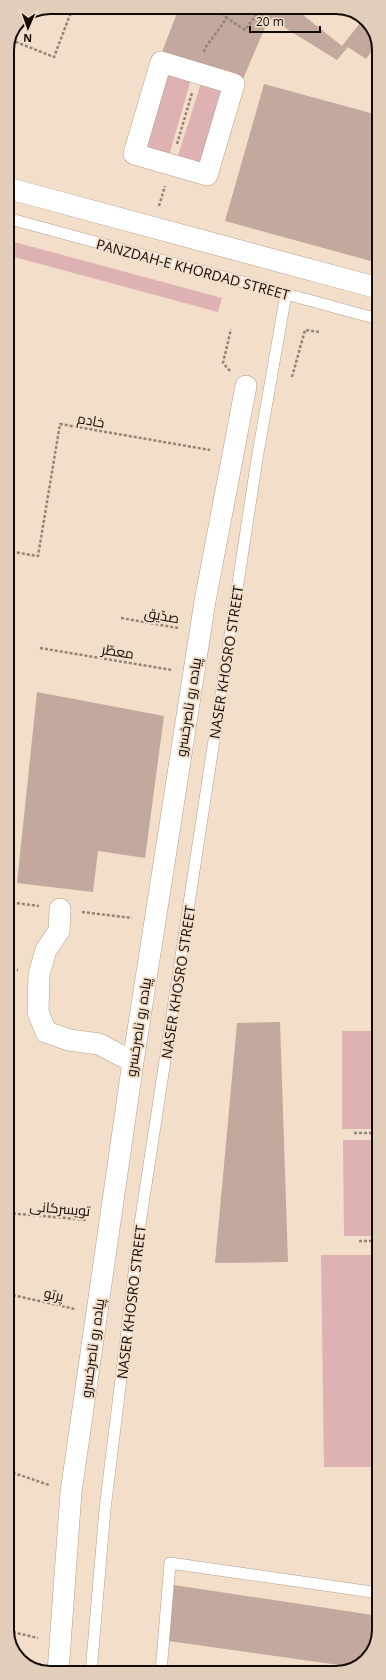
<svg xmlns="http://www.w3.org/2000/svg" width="386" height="1680" viewBox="0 0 386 1680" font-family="'Open Sans',Cairo,sans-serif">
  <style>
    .green { fill: #deb1b2 }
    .building { fill: #c3a89e }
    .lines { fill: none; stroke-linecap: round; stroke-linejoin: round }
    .lane-casing { stroke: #b39f8d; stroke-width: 12 }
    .street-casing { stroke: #b39f8d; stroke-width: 22 }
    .path { stroke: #938476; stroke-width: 2.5; stroke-dasharray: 3 2; stroke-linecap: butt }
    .lane { stroke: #fff; stroke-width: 11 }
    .street { stroke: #fff; stroke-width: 21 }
    .labels { text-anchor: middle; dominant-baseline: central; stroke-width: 4; stroke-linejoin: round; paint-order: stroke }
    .street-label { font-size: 14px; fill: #130c06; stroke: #f3deca }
    .rim { fill: none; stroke: #130c06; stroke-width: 2 }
  </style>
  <rect width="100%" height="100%" fill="#f3deca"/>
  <path class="green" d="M 164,68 L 192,76 L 168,159 L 140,151 Z
    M 202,80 L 230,89 L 204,171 L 176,162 Z
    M 7,240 L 222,298 L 218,312 L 7,255 Z
    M 342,1031 L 379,1031 L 379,1129 L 342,1129 Z
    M 343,1140 L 379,1140 L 379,1236 L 344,1236 Z
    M 321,1255 L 379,1255 L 379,1467 L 324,1467 Z"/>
  <path class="building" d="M 162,7 L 293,7 L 342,46 L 364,18 L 366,19 L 378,43 L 366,59 L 348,47 L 337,60 L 269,18 L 243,79 L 162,52 L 177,13 Z
    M 264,84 L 378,115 L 378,263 L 225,221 Z
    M 37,692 L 164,716 L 145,858 L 98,851 L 93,892 L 17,883 Z
    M 7,781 L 9,783 L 12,843 L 7,843 Z
    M 280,1022 L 288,1262 L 215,1263 L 237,1023 Z
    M 174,1585 L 379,1616 L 379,1630 L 369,1658 L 353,1667 L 168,1641 Z"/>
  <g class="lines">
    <defs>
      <path id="lane" d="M 7,218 L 378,319
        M 161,1672 L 170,1563 L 379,1593
        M 91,1673 L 105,1509 L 140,1224 L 257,459 L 286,294"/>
      <path id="street" d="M 161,62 L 234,84 L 207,175 L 134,154 Z
        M 7,188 L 378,288
        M 60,909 L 59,931 L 46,950 L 39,974 L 38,1012 L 46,1032 L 69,1040 L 99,1044 L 133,1062
        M 58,1673 L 71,1492 L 133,1062 L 205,601 L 246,386"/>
    </defs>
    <use href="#lane" class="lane-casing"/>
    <use href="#street" class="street-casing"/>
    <path class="path" d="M 213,7 L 227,18
      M 11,40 L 54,57 L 73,7
      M 204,52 L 205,48 L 227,18 L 245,30 L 262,7
      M 378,59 L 374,64 L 375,90 L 378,92
      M 177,144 L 192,93
      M 159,206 L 165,186
      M 230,371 L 223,363 L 231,329
      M 292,377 L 305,330 L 319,332
      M 7,551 L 38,556 L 60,424 L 210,450
      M 121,618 L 178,628
      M 40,648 L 172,670
      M 7,902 L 39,906
      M 82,912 L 132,918
      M 7,968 L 18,970
      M 354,1133 L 379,1133
      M 8,1213 L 87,1220
      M 359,1241 L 379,1241
      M 8,1294 L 75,1309
      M 8,1471 L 49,1485
      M 8,1631 L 38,1638"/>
    <use href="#lane" class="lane"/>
    <use href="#street" class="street"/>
  </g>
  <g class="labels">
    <g class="street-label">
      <text transform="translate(193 269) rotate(15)">PANZDAH-E KHORDAD STREET</text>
      <text transform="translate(91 420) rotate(10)">خادم</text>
      <text transform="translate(162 615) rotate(10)">صدّیق</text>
      <text transform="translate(118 651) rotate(9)">معطّر</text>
      <text transform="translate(226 662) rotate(-81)">NASER KHOSRO STREET</text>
      <text transform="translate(188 707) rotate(-81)">پیاده رو ناصرخسرو</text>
      <text transform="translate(178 982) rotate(-81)">NASER KHOSRO STREET</text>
      <text transform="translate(138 1027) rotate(-81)">پیاده رو ناصرخسرو</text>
      <text transform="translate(60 1208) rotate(5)">تویسرکانی</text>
      <text transform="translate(54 1294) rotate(12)">پرتو</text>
      <text transform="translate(131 1302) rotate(-83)">NASER KHOSRO STREET</text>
      <text transform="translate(92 1348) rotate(-82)">پیاده رو ناصرخسرو</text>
    </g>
  </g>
  <path d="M0 0H386V1680H0ZM50 14H336A36 36 0 0 1 372 50V1630A36 36 0 0 1 336 1666H50A36 36 0 0 1 14 1630V50A36 36 0 0 1 50 14Z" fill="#e1cdba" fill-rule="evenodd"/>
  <path class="rim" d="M50 14H336A36 36 0 0 1 372 50V1630A36 36 0 0 1 336 1666H50A36 36 0 0 1 14 1630V50A36 36 0 0 1 50 14Z"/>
  <g transform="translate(28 28) rotate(182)" stroke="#f3deca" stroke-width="3" paint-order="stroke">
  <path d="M0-3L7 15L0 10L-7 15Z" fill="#130c06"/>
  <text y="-6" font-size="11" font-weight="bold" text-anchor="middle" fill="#130c06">N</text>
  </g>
  <path d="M250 26v6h70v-6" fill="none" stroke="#130c06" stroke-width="2"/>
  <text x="256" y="26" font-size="12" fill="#130c06" stroke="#f3deca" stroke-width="3" paint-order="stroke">20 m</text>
</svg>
